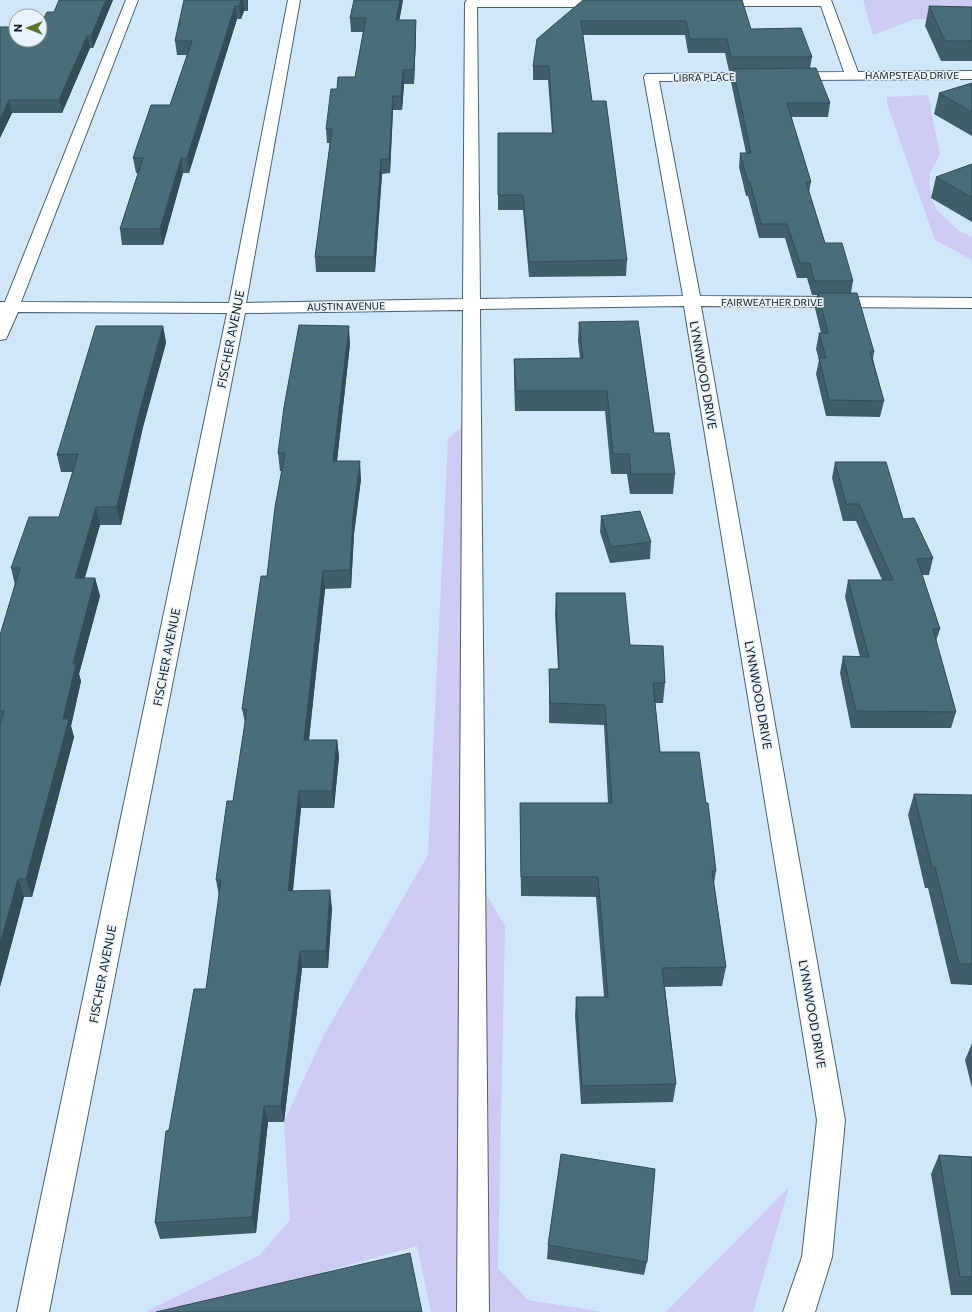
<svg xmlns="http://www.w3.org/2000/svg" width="972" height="1312" viewBox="0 0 972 1312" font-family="Commissioner,sans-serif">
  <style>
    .green { fill: #cdcaf4 }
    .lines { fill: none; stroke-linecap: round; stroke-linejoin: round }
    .minor-casing { stroke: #476175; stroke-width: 2 }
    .minor { fill: #fff; fill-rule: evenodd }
    .wall { fill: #3f5e68 }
    .shaded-wall { fill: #334c55 }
    .building { fill: #496d79; stroke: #334c55 }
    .labels { text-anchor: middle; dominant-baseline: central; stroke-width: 3; stroke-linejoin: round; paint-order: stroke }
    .far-street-label { font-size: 10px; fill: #121d25; stroke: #e7f2fc }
    .street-label { font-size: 12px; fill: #121d25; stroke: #e7f2fc }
  </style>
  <rect width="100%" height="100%" fill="#d0e7fa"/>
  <path class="green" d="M 863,0 L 972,0 L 972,20 L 915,19 L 873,35 Z
    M 928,95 L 940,155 L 929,175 L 931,198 L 937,210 L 959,231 L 972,237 L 972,260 L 935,240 L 887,104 L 887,97 Z
    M 462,427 L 462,854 L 505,926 L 498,1268 L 528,1300 L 603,1312 L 431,1312 L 417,1246 L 180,1312 L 145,1312 L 260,1255 L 290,1220 L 284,1122 L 324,1035 L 428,855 L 448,439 Z
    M 789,1187 L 753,1312 L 666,1312 Z"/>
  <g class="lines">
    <defs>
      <path id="minor" d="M 126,0 L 138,0 L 21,302 L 229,303 L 288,0 L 300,0 L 246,303 L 463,299 L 465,3 L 467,0 L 613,0 L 616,3 L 610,7 L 477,7 L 480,299 L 683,296 L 644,77 L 646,74 L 844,72 L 821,6 L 712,6 L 708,5 L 706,2 L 707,0 L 831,0 L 858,72 L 972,71 L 972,79 L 659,81 L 700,296 L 972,298 L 972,308 L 701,306 L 845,1120 L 832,1257 L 815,1312 L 783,1312 L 802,1257 L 817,1120 L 684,306 L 480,309 L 489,1312 L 457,1312 L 463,310 L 245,313 L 49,1312 L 17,1312 L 227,313 L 18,312 L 6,339 L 0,340 L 0,302 L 5,302 Z"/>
    </defs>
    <use href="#minor" class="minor-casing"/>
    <use href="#minor" class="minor"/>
  </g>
  <path class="wall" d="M 113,0 L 93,48 L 90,48 L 62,113 L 12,113 L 0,138 L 0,27 L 40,40 L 54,12 Z
    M 184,0 L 248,0 L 248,11 L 244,11 L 241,19 L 237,19 L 189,173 L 183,173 L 163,245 L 122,245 L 120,229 L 138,173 L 136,173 L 133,158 L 170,105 L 187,55 L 177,55 L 175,41 Z
    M 354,0 L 403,0 L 399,20 L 416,34 L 414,84 L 404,84 L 402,110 L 393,110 L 390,173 L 382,174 L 375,272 L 316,272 L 315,257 L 330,143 L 327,143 L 326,129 L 337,89 L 355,77 L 363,32 L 351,32 L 350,18 Z
    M 583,0 L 751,29 L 812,57 L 810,68 L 830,103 L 828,117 L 791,117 L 811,182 L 809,192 L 825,243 L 853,281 L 851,293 L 874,352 L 873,359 L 884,401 L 880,417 L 826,416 L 816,374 L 819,360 L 816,349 L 819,333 L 821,333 L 815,308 L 817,295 L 812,295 L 807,278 L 797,278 L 785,238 L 759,238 L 748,196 L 746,196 L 739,167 L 740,153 L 746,153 L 731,82 L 733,71 L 729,71 L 725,53 L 688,53 L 685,35 L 583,35 L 592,101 L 627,260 L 626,276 L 529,277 L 523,210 L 498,210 L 498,133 L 552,133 L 548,80 L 533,80 L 533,66 Z
    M 929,6 L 972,7 L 972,61 L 941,61 L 925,26 Z
    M 972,83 L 972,136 L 934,114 L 939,93 Z
    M 972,164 L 972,222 L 931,198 L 936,177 Z
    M 579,322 L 654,433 L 675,474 L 673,494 L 630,494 L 627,474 L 611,474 L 605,411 L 515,411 L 514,378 L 514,359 L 580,358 L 578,341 Z
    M 163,326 L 166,343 L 143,427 L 121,525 L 100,525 L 85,578 L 95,578 L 100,596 L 79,674 L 81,681 L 71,726 L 74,737 L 32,897 L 24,897 L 0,987 L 0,635 L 15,585 L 11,568 L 59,517 L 73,472 L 61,472 L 57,455 Z
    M 350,344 L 337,461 L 361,479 L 354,534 L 351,588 L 325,589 L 309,740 L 337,740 L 339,757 L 334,808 L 301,808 L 293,891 L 332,908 L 328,968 L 302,968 L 284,1122 L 268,1122 L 256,1233 L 160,1239 L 155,1223 L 169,1130 L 206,989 L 219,896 L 216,880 L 233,801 L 245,723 L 242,709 L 267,576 L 282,471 L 280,471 L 278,453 Z
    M 835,462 L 903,519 L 933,558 L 929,575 L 922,575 L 940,629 L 936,641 L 956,712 L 951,728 L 851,728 L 840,673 L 843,656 L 860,657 L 845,597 L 848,580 L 882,580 L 856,521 L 843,521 L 832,478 Z
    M 601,516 L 651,542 L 650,559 L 610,563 L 600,532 Z
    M 556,593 L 630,645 L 665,683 L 663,703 L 655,703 L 660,752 L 706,803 L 716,871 L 714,883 L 726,967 L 722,986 L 665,987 L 676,1084 L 673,1102 L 581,1104 L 575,1016 L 576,997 L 604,997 L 596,897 L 521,896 L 520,823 L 520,803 L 608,803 L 604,725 L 549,723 L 549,669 L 558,669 L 555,614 Z
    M 914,794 L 972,795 L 972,985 L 951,984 L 928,888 L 925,888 L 908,815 Z
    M 972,1043 L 972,1088 L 965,1060 Z
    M 939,1155 L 972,1157 L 972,1295 L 951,1295 L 931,1174 Z
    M 548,1245 L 647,1262 L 644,1275 L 547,1259 Z"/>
  <path class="shaded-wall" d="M 106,0 L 113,0 L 93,48 L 91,36 Z
    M 241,0 L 243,0 L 244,11 L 241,19 L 239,6 Z
    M 247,0 L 248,0 L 248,11 Z
    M 400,0 L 403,0 L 397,34 L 396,20 Z
    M 235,6 L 237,19 L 189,173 L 187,158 Z
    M 416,20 L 416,34 L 414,84 L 414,70 Z
    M 87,36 L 90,48 L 62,113 L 59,100 Z
    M 403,70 L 404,84 L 402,110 L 401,96 Z
    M 393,96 L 393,110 L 390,173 L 389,159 Z
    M 9,100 L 12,113 L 0,138 L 0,120 Z
    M 181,158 L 183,173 L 163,245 L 160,229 Z
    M 381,159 L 382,174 L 375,272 L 374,257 Z
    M 163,326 L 166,343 L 143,427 L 121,525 L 117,507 L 140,410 Z
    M 349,326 L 350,344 L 335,479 L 333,461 Z
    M 360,461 L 361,479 L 354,534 L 351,588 L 350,570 L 353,516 Z
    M 96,507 L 100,525 L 79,596 L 75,578 Z
    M 323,571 L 325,589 L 307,757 L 304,740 Z
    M 95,578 L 100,596 L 79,674 L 81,681 L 71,726 L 74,737 L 32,897 L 26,879 L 63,719 L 73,664 Z
    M 337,740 L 339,757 L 334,808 L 332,791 Z
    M 299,791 L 301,808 L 291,908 L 288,891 Z
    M 18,879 L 24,897 L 0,987 L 0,944 Z
    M 330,890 L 332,908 L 328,968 L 326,951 Z
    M 300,951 L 302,968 L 284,1122 L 281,1106 Z
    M 264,1106 L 268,1122 L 256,1233 L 252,1217 Z"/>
  <path class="building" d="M 59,0 L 106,0 L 91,36 L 87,36 L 59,100 L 9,100 L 0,120 L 0,27 L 16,27 L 16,40 L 40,40 L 40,25 L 47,12 L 54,12 Z
    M 184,0 L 241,0 L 239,6 L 235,6 L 187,158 L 181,158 L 160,229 L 120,229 L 143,158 L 133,158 L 151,105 L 170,105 L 192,41 L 175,41 Z
    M 354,0 L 400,0 L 396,20 L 416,20 L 414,70 L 403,70 L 401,96 L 393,96 L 389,159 L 381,159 L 374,257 L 315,257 L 332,129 L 326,129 L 331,89 L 337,89 L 338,77 L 355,77 L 366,18 L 350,18 Z
    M 583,0 L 742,0 L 751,29 L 801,28 L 812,57 L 731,57 L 727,39 L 690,39 L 686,21 L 581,21 L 592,101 L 606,101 L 627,260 L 529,262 L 523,195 L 498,195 L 498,133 L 553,133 L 549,66 L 533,66 L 537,39 Z
    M 929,6 L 972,7 L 972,41 L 945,41 Z
    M 816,68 L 830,103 L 787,103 L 811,182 L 806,182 L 825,243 L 842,243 L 853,281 L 814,281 L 810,263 L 800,263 L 787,224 L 761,224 L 750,182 L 748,182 L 740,153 L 751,153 L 733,69 Z
    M 972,83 L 972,112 L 939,93 Z
    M 972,164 L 972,198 L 936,177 Z
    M 818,293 L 857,293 L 874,352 L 870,352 L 884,401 L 829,400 L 819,358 L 826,358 L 819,333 L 828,333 Z
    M 638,321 L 654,433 L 669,433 L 675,474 L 631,474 L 629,454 L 613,454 L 607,391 L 516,391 L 514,359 L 583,358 L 579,322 Z
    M 299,325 L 349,326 L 333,461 L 360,461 L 353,516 L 350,570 L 323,571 L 304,740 L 337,740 L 332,791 L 299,791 L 288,891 L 330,890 L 326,951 L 300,951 L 281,1106 L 264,1106 L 252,1217 L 155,1223 L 166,1131 L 169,1130 L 194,989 L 206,989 L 221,880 L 216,880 L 227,801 L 233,801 L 247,709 L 242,709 L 261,576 L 267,576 L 275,507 L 285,453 L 278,453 L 284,407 Z
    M 96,326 L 163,326 L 140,410 L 117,507 L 96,507 L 75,578 L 95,578 L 73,664 L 76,664 L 63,719 L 69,719 L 26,879 L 18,879 L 0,944 L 0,725 L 4,711 L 0,711 L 0,635 L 20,568 L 11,568 L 29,517 L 59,517 L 78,454 L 57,455 Z
    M 835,462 L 886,462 L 903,519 L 914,518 L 933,558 L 917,559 L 940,629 L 933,629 L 956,712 L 856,711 L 843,656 L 869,657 L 848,580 L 893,580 L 859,504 L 846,504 Z
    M 640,511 L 651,542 L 611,547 L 601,516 Z
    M 556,593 L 625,593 L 630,645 L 663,646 L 665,683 L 653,683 L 660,752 L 699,752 L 706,803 L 708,803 L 716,871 L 712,871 L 726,967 L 662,968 L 676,1084 L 582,1086 L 576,997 L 608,997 L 598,877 L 521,877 L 520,803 L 612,803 L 605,705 L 550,703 L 549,669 L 559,669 Z
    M 914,794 L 972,795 L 972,964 L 959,964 L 935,867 L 932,867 Z
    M 561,1154 L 655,1169 L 647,1262 L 548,1245 Z
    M 939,1155 L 972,1157 L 972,1277 L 960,1277 Z
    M 410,1253 L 422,1312 L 156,1312 Z"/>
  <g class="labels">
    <g class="far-street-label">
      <text x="912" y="75">HAMPSTEAD DRIVE</text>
      <text transform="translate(704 77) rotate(-1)">LIBRA PLACE</text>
      <text x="772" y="302">FAIRWEATHER DRIVE</text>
      <text transform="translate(346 306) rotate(-1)">AUSTIN AVENUE</text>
    </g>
    <g class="street-label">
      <text transform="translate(230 339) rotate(-79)">FISCHER AVENUE</text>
      <text transform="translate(704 375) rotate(80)">LYNNWOOD DRIVE</text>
      <text transform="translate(166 657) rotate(-79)">FISCHER AVENUE</text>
      <text transform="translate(759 695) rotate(80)">LYNNWOOD DRIVE</text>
      <text transform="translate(102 974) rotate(-79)">FISCHER AVENUE</text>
      <text transform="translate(813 1014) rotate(80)">LYNNWOOD DRIVE</text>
    </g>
  </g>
  <g transform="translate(28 28) rotate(270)"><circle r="19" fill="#e7f2fc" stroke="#929da6"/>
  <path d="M0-3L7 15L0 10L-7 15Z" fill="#57772d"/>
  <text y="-6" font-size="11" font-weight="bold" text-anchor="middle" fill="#121d25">N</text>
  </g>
</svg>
